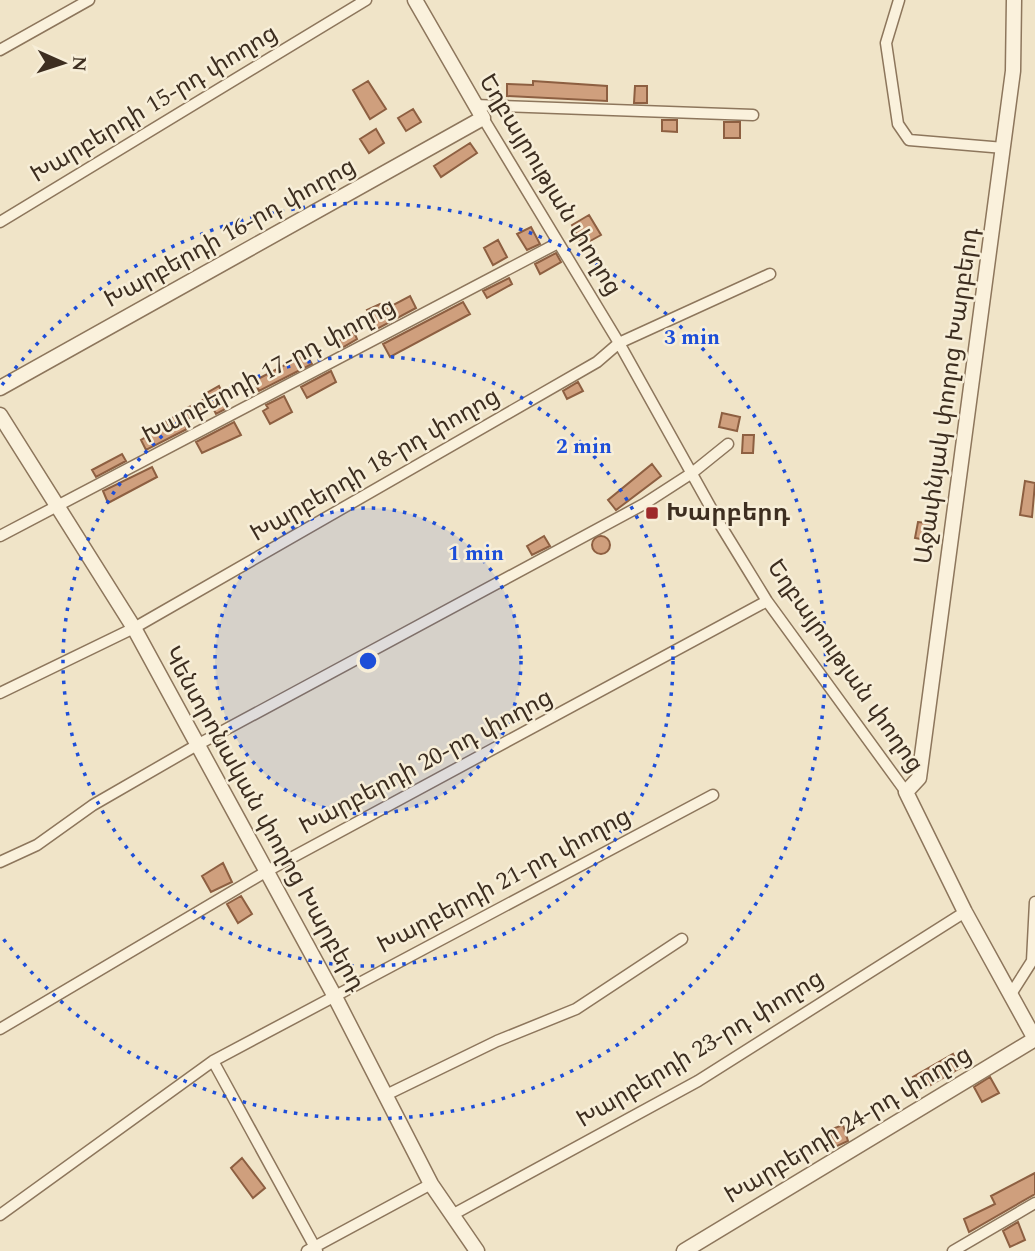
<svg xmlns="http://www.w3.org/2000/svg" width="1035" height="1251" viewBox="0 0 1035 1251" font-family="Spectral,'Noto Sans Armenian',serif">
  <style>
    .building { fill: #cf9f7d; stroke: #8d5f41; stroke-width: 2 }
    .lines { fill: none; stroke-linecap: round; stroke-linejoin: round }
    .minor-casing { stroke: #8d765c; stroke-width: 13 }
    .tertiary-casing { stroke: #8d765c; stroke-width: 17 }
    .minor { stroke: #faf1dc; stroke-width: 10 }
    .tertiary { stroke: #faf1dc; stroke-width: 14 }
    .ring { fill: none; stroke: #1d4ed8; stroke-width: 3.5; stroke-dasharray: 3.5 7 }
    .poi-dot { fill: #9e2a2b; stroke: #f7eed8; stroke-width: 2.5 }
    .labels { text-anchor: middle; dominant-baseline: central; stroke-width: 5; stroke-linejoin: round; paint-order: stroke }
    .street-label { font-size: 24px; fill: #3d2e20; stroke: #f7eed8 }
    .poi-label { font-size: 24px; font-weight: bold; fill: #3d2e20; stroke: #f7eed8; text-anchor: start }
    .centre { fill: #1d4ed8; stroke: #f7eed8; stroke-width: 3.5 }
    .ring-label { font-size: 21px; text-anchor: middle; font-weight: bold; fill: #1d4ed8; stroke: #f7eed8; stroke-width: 5; stroke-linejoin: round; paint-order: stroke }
  </style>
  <rect width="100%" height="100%" fill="#f0e4c8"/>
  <path class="building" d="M 368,81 L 386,109 L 370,119 L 353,90 Z
    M 533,81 L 607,86 L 607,101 L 507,96 L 507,84 L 533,85 Z
    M 635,86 L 647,86 L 647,103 L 634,103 Z
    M 413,109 L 421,122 L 406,131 L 398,118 Z
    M 662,120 L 677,120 L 677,132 L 662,131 Z
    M 724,122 L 740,122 L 740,138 L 724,138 Z
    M 376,129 L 384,143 L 369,153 L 360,139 Z
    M 470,143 L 477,153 L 441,177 L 434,166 Z
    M 589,215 L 601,235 L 583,245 L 572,225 Z
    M 531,227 L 540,244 L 527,250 L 517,234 Z
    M 498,240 L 507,257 L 493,265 L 484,248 Z
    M 556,253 L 561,262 L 540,274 L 535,264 Z
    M 509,278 L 512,284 L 487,298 L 483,291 Z
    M 410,296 L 416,308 L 377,329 L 367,310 L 380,304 L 384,310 Z
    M 463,302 L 470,314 L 390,357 L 383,344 Z
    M 354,332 L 357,339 L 340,349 L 336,342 Z
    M 306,354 L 312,364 L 259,391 L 254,381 Z
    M 331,371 L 336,382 L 307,398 L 301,387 Z
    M 578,382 L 583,391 L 567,399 L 563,391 Z
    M 219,386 L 229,407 L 216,414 L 212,406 L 186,420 L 181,411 L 207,398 L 205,394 Z
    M 284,396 L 292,412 L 270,424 L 263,411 L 268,408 L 266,405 Z
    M 722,413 L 740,417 L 737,431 L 719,427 Z
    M 179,414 L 187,429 L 146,450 L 141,440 L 167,425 L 165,422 Z
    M 234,422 L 241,435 L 202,453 L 196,442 Z
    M 743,435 L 754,435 L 753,453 L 742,453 Z
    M 122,454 L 126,461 L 96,477 L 92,470 Z
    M 652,464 L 661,476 L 616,510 L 608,500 Z
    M 152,467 L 157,477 L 108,503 L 103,491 Z
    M 1025,481 L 1035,483 L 1032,517 L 1020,515 Z
    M 918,522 L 934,524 L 931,541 L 915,538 Z
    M592 545a9 9 0 1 1 18 0a9 9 0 1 1-18 0Z
    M 544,536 L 550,546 L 532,555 L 527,546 Z
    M 223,863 L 232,882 L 211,892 L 202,876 Z
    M 241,896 L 252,914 L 238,923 L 227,904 Z
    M 953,1054 L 960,1068 L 920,1091 L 913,1077 Z
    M 990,1077 L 999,1093 L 982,1102 L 974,1087 Z
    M 843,1125 L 848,1141 L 835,1147 L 829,1130 Z
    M 242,1158 L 265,1188 L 253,1198 L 231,1168 Z
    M 1035,1173 L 1035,1194 L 969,1232 L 964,1219 L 995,1204 L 991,1196 Z
    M 1018,1222 L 1025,1240 L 1010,1247 L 1003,1231 Z"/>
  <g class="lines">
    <defs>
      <path id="minor" d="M 899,0 L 886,43 L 898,124 L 909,140 L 1004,148
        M 0,50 L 89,0
        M 475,105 L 753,115
        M 483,118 L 619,343 L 721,526 L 767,601 L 906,792
        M 0,222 L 366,0
        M 0,536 L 558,243
        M 0,693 L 134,628 L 597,362 L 619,343 L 770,274
        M 0,862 L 37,845 L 93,805 L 197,745 L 644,504 L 692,473 L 728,444
        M 1011,994 L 1032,961 L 1035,902
        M 0,1029 L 267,871 L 767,601
        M 213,1061 L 317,1251
        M 386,1095 L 497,1041 L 576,1009 L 682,939
        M 0,1215 L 213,1061 L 713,795
        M 452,1215 L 698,1081 L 965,912
        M 307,1251 L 431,1184
        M 953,1251 L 1035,1203"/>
      <path id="tertiary" d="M 0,388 L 483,118 L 415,0
        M 0,415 L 134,628 L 334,995 L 431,1184 L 477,1251
        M 684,1251 L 1035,1039 L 965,912 L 906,792 L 919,778 L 1013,71 L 1014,0"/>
    </defs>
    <use href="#minor" class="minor-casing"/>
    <use href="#tertiary" class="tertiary-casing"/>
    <use href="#minor" class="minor"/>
    <use href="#tertiary" class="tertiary"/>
  </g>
  <circle cx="368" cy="661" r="153" fill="#1d4ed8" fill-opacity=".12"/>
  <g class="ring">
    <circle cx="368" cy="661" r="153"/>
    <circle cx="368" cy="661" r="305"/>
    <path d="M2 385A458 458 0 1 1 2 937"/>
  </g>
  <rect class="poi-dot" x="645" y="506" width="14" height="14" rx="3.5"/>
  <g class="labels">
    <g class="street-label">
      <text transform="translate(154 104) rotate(-31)">Խարբերդի 15-րդ փողոց</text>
      <text transform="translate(550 185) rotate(59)">Եղբայրության փողոց</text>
      <text transform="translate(230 233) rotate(-29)">Խարբերդի 16-րդ փողոց</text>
      <text transform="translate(269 371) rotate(-28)">Խարբերդի 17-րդ փողոց</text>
      <text transform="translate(947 396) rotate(-82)">Աջափնյակ փողոց Խարբերդ</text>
      <text transform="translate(375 465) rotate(-30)">Խարբերդի 18-րդ փողոց</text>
      <text transform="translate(845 666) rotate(55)">Եղբայրության փողոց</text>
      <text transform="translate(426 762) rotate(-28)">Խարբերդի 20-րդ փողոց</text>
      <text transform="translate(264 819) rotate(61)">Կենտրոնական փողոց Խարբերդ</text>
      <text transform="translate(504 881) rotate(-28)">Խարբերդի 21-րդ փողոց</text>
      <text transform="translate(700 1049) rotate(-31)">Խարբերդի 23-րդ փողոց</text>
      <text transform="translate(848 1125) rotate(-31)">Խարբերդի 24-րդ փողոց</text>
    </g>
    <g class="poi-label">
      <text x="666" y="513">Խարբերդ</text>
    </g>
  </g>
  <circle cx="368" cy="661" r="10" class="centre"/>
  <g class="ring-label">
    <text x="692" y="344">3 min</text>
    <text x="584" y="453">2 min</text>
    <text x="476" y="560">1 min</text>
  </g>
  <g transform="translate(63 63) rotate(93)" stroke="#f7eed8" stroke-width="5" paint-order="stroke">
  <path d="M0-5L12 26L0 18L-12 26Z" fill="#3d2e20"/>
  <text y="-10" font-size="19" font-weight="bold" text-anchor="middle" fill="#3d2e20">N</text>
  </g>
</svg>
